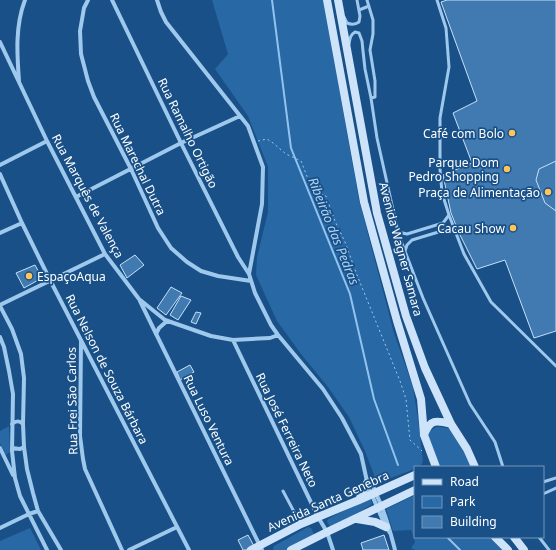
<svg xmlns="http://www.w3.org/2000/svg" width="556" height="550" viewBox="0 0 556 550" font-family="'Noto Sans',sans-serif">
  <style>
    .green { fill: #2868a4 }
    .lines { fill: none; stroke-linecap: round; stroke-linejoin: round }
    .stream { stroke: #92c3ef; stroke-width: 2 }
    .building { fill: #417ab0; stroke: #c5e0f9 }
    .path { stroke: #9fc8ed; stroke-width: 1; stroke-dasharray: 2 3; stroke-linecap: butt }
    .lane { stroke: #9fc8ed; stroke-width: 3 }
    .street { stroke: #9fc8ed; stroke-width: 4 }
    .secondary { stroke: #cce3f9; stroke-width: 8 }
    .poi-dot { fill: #ffc55b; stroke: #185087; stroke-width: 1.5 }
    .labels { text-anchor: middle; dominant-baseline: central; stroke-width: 3.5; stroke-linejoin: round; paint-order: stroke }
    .street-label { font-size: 12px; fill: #fff; stroke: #185087 }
    .poi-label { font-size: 12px; fill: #fff; stroke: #185087; text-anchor: end }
    .water-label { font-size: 13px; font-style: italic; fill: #abd1f4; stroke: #185087 }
  </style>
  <rect width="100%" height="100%" fill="#185087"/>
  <path class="green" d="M 212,0 L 323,0 L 359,200 L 394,333 L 413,387 L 418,419 L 423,461 L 420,467 L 415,467 L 415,469 L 377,483 L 365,451 L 349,417 L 328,387 L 301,354 L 277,321 L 256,275 L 257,257 L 268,212 L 268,167 L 248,116 L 215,69 L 228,54 Z
    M 9,426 L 10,452 L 6,455 L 0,443 L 0,431 Z
    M 436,427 L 441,427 L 451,429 L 465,451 L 472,467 L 440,467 L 428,438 L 430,431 Z
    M 415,495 L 415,537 L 490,537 L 502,550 L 415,550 L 411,548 L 415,542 L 411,530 L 393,531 L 386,509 Z
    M 370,498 L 372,503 L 371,505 L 332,528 L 329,525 L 327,522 L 328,519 L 366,499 Z
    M 308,527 L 311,528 L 314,534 L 314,535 L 288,550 L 274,550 L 273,548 L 274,546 Z
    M 30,528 L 41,550 L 0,550 L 0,541 Z"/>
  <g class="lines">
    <path class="stream" d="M 272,0 L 291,148 L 350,294 L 374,399 L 398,465
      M 447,537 L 460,550"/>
  </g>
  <path class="building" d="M 447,0 L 556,0 L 556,331 L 534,338 L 505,260 L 477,269 L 459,233 L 451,213 L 443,175 L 472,163 L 453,113 L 477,101 L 441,2 Z
    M 556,161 L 556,211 L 545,203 L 536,180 L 539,169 Z
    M 135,255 L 144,265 L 127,278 L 120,265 Z
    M 35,265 L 42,278 L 24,288 L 16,273 Z
    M 171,287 L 182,293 L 166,315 L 157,308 Z
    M 181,296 L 191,300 L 178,320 L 170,315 Z
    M 196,312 L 201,313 L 196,324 L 191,322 Z
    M 190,365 L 194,372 L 180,380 L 177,372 Z
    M 248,535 L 254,546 L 246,550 L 243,550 L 238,540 Z
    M 384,535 L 389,550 L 363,550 L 361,543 Z"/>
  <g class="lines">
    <path class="path" d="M 258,141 L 267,139 L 273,143 L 286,154 L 301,161 L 312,189 L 326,196 L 335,221 L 345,242 L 357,275 L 400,381 L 406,399 L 410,440 L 422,451"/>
    <path class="lane" d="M 367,0 L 373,20 L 373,34 L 370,50 L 375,81 L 375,97 L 371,98
      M 359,10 L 369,6
      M 344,17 L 347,23 C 352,25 355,25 359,22 L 360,16 L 357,0
      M 349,44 C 350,39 350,35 355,32 L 359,33 L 362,41 L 363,51 L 365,69 L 371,98 L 377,138 L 398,232 L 401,241 L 423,298 L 470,404 L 495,442 L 503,467
      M 449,215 L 464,254 L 491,302 L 556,366
      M 398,232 L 407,234 L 443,223 L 449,215 L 442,193 L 440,169 L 440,118 L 449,67 L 446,28 L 437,0
      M 405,251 L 407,245 L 412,240 L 445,230 L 455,232
      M 543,482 L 556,478
      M 283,491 L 300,523
      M 543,494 L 556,488
      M 539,537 L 549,550"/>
    <path class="street" d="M 88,0 L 84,8 L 80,31 L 81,54 L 88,81 L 94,97 L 131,169 L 158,228 L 171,248 L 187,262 L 201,271 L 218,276 L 251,281
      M 112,0 L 181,143 L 238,257 L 249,274
      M 157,0 L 161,12 L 166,22 L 248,126 L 263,167 L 262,204 L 249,274 L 255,293 L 271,325 L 278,335 L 323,389 L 342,418 L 361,454 L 368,486 L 384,523 L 390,533
      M 0,42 L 47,141 L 105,254 L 139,299 L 165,320 L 211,336 L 233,340 L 270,338 L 278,335
      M 19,81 C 17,54 15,26 25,0
      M 0,165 L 47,141
      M 0,174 L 22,223 L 50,280 L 189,550
      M 76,197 L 181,143 L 240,116
      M 0,233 L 22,223
      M 140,301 L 262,550
      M 0,305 L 105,254
      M 0,306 L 12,329 L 21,354 L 24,378 L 23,424 L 24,447 L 27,469 L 33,493 L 38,511 L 61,550
      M 156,334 L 159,328 L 167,321
      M 0,337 L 4,347 L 9,371 L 13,394 L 12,451 L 15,478 L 20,496 L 47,550
      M 233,340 L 318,517 L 327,532 L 333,550
      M 81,341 L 80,436 L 83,459 L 85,469 L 122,550
      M 12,424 C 16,421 19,420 23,424
      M 0,448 L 13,475
      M 12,448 L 20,449 L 24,447
      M 368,479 C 373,484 375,490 377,496 C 386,514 390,531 395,550
      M 0,528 L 29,514 L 38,511
      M 129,550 L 177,527"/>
    <path class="secondary" d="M 327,0 L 364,202 L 397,321 L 421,399 L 424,435 L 436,467
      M 338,0 L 377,213 L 406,316 L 425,368 L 451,424 L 467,449 L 475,467
      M 424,435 C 430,419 436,420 451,424
      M 359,500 L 367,483
      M 357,519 L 375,522 L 386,527
      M 495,537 L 508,550
      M 514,537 L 524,550
      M 251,550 L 301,524 L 359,500 L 415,475
      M 291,550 L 327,532 L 415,490"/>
  </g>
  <g class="poi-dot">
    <circle cx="512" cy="133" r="4"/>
    <circle cx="507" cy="169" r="4"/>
    <circle cx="548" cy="192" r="4"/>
    <circle cx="513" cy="228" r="4"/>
    <circle cx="29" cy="276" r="4"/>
  </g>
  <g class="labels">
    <g class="street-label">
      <text transform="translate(188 133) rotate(64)">Rua Ramalho Ortigão</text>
      <text transform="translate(138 164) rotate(64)">Rua Marechal Dutra</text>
      <text transform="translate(88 196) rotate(62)">Rua Marquês de Valença</text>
      <text transform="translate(401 249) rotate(75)">Avenida Wagner Samara</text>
      <text transform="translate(107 369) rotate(63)">Rua Nelson de Souza Bárbara</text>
      <text transform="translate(72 401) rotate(-91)">Rua Frei São Carlos</text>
      <text transform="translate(209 420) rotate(64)">Rua Luso Ventura</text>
      <text transform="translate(287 430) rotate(64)">Rua José Ferreira Neto</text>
      <text transform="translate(328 501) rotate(-24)">Avenida Santa Genebra</text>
    </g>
    <g class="poi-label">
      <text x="504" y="133">Café com Bolo</text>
      <text x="499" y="162">Parque Dom<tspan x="499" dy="14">Pedro Shopping</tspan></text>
      <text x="540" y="192">Praça de Alimentação</text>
      <text x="505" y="228">Cacau Show</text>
      <text x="37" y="276" text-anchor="start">EspaçoAqua</text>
    </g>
    <g class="water-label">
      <text transform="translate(334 231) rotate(68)">Ribeirão das Pedras</text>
    </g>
  </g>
  <rect x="414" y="466" width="130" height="72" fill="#185087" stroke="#7496b7"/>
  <rect x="422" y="479" width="20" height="6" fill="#cce3f9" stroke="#7496b7"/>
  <text x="450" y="486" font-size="12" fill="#ffffff">Road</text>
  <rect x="422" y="496" width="20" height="12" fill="#2868a4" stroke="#7496b7"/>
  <text x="450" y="506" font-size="12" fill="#ffffff">Park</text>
  <rect x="422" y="516" width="20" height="12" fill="#417ab0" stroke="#7496b7"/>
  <text x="450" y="526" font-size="12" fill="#ffffff">Building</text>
</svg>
